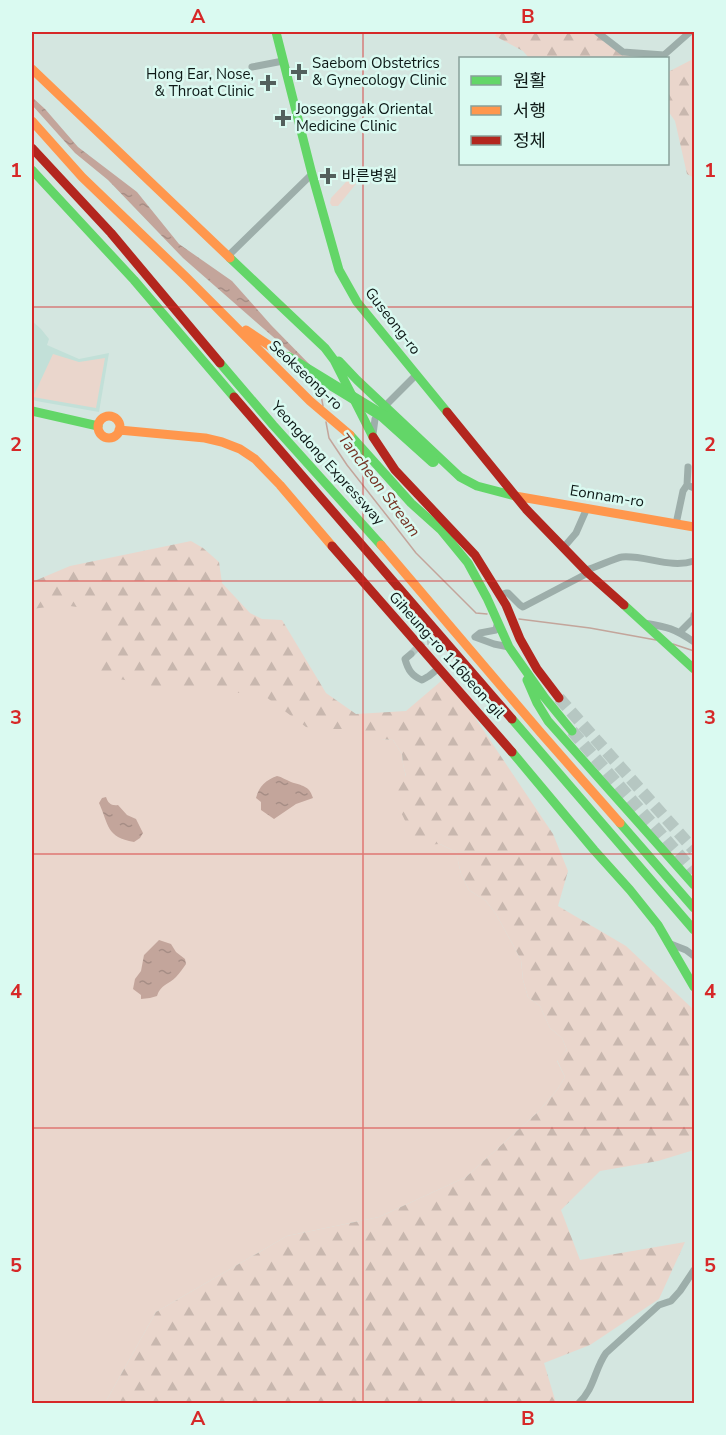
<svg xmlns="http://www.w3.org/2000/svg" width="726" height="1435" viewBox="0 0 726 1435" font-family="'Nunito Sans','Noto Sans KR',sans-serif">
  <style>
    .built { fill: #c2e0d8 }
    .green { fill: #ead6cc }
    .forest { fill: url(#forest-firs) }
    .water { fill: url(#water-ripples) }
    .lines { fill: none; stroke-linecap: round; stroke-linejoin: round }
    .stream { stroke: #c3a59b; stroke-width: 1.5 }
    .street-tunnel { stroke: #b6c7c2; stroke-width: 7; stroke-dasharray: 7 3.5; stroke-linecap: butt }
    .highway-tunnel { stroke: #b6c7c2; stroke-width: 12; stroke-dasharray: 12 6; stroke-linecap: butt }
    .street { stroke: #9daeaa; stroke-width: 7 }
    .fast { stroke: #63d668; stroke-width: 9 }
    .slow { stroke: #ff974d; stroke-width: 9 }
    .jam { stroke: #b3261e; stroke-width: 9 }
    .fast-bridge { stroke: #63d668; stroke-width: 12 }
    .grid { fill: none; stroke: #d62828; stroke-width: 1.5; stroke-opacity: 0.55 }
    .poi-dot { fill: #53605d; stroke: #dafaf1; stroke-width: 2 }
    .labels { text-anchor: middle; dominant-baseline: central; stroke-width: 5; stroke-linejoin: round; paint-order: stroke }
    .poi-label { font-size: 15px; fill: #0d1816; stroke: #dafaf1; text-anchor: start }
    .street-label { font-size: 15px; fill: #0d1816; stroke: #dafaf1 }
    .water-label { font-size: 16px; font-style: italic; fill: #763426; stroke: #dafaf1 }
    .neatline { fill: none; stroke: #d62828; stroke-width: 2 }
    .grid-label { font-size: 20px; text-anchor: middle; font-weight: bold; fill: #d62828 }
  </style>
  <defs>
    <pattern id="forest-firs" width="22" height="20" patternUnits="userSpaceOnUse" patternTransform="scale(1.5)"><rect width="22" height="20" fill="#ead6cc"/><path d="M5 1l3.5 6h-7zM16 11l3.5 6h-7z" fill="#c8b7ae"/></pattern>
    <pattern id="water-ripples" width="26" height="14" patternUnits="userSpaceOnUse" patternTransform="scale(1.5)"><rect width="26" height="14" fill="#c3a59b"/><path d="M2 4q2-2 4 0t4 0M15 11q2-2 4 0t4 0" fill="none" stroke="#a68d85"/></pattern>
  </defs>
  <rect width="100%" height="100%" fill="#d4e6e0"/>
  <path class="built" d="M 32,321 L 41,329 L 49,339 L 47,345 L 79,359 L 109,353 L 99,412 L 36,401 L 32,399 Z"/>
  <path class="green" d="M 358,169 L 364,174 L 338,206 L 332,206 L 330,203 L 331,198 Z
    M 53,354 L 79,362 L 105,358 L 96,408 L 33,397 Z
    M 64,588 L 305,696 L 381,739 L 393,740 L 402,754 L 403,764 L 406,777 L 440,844 L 456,852 L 461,874 L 469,890 L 486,901 L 496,914 L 512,943 L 521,960 L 523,980 L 528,997 L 540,1006 L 550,1028 L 562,1038 L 567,1050 L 557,1061 L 565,1077 L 557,1090 L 538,1112 L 466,1177 L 379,1217 L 287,1236 L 156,1312 L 105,1403 L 32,1403 L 32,592 Z"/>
  <path class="forest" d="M 498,32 L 596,32 L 623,53 L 634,58 L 529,58 L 523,51 L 495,36 Z
    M 693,59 L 694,60 L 694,178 L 687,174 L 675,121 L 668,111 L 668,72 Z
    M 191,541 L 203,548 L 219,562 L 222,583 L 250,613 L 262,619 L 282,620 L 326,693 L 356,714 L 406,711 L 447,676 L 553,834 L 568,871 L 558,906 L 626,946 L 694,1010 L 694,1150 L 658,1161 L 600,1171 L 561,1210 L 580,1260 L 685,1242 L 659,1299 L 590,1345 L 544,1363 L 556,1403 L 105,1403 L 156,1312 L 287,1236 L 379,1217 L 466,1177 L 538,1112 L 557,1090 L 565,1077 L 557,1060 L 567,1050 L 562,1038 L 550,1028 L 540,1006 L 528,997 L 523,980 L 521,960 L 512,943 L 496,914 L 486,901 L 469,890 L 461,874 L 456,852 L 440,844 L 424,845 L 411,833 L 397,804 L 396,787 L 406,776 L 403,764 L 402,754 L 393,740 L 381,739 L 343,729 L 321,729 L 306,727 L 262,694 L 223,692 L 195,688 L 169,690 L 130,681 L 103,676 L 96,671 L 97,648 L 103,629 L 91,609 L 63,605 L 32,609 L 32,582 L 70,566 Z"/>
  <path class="water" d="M 32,97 L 45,109 L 78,147 L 137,192 L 179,244 L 232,281 L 271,325 L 318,373 L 311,370 L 183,258 L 108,180 L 75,153 L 32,105 Z
    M 277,776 C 282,777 286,780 291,782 C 302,786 309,785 313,798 L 296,804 L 274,819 L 261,810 L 261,802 L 256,798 C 259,786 266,780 277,776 Z
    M 106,797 C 108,803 111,806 118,805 L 127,815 L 136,819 L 143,833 L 140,838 L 134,842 C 106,837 109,825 99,803 L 102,798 Z
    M 159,940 L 171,944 L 176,952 L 185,959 L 186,964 C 183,968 180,973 176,977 C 169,984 160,985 157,996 L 150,998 L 141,999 L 141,995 L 133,989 L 135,979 L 141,971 L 144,955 Z"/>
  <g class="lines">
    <path class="stream" d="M 319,384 L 323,406
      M 326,422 L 329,438 L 347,465 L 395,526 L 416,553 L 476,613 L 487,614
      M 519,619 L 590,628 L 656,640
      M 673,644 L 694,651"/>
    <path class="street-tunnel" d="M 411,654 L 423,642 L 445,640"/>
    <path class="highway-tunnel" d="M 559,698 L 694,850
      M 572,731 L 694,872"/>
    <path class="street" d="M 597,32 L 623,52 L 664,55 L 690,32
      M 252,67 L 283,61
      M 228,256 L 312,174
      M 373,434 L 375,419 L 388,403 L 416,375
      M 688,467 L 687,485 L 694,488
      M 676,524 L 683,491 L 687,485
      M 564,547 L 576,533 L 587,508
      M 586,570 C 595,568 615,558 622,557 C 646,555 670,569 694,561
      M 500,595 L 506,593 L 508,593 L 520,605 L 523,607 L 588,573
      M 644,623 C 667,627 674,628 694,642
      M 497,625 L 496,630 L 480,633 L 475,637 L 494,644 L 509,647
      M 680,632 L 694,618 L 694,615
      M 411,654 L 405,659 C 408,670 412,676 422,680 L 429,676 L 439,668
      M 668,943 L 686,950 L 694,956
      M 578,1404 C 595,1388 594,1370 606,1353 L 659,1305 L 671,1301 L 680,1291 L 694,1270"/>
    <path class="fast" d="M 276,32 L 312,174 L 339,270 L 357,302 L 447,412
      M 32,170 L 134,280 L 234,397
      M 230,258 L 325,348 L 334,360 L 373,437
      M 339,361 L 357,380 L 460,477 L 477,486 L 515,496
      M 220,363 L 273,425 L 381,545
      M 32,411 L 98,426
      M 350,435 L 411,503 L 441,530 L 468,563 L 487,598 L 509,647 L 545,698 L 572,731
      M 624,605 L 694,669
      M 527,680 L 537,703 L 548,721 L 694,885
      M 512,719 L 694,930
      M 512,752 L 594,850 L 630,890 L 658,925 L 694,987
      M 620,823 L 694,908"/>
    <path class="slow" d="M 32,69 L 230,258
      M 32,121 L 82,177 L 187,278 L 310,401 L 350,435
      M 246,330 L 288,358
      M98 427a11 11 0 1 1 22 0a11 11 0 1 1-22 0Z
      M 119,430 L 205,438 L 222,442 L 240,449 L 255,459 L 280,485 L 332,546
      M 515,496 L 694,527
      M 381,545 L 541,733 L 620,823"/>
    <path class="jam" d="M 32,148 L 111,233 L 220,363
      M 234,397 L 512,719
      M 447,412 L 526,509 L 588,573 L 624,605
      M 373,437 L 395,470 L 475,555 L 506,605 L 520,639 L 537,669 L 559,698
      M 332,546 L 512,752"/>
    <path class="fast-bridge" d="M 288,358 L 383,416 L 433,461"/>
  </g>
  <path class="grid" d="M 363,32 L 363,1404M 32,307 L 694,307M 32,581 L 694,581M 32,854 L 694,854M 32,1128 L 694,1128"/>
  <g class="poi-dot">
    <path d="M296 63h6v6h6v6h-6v6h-6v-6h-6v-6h6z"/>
    <path d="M265 74h6v6h6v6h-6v6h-6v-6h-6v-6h6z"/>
    <path d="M280 109h6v6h6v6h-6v6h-6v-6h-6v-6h6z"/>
    <path d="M325 167h6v6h6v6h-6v6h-6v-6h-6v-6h6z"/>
  </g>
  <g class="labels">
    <g class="poi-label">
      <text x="312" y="63">Saebom Obstetrics<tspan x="312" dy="17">&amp; Gynecology Clinic</tspan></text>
      <text x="254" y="74" text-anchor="end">Hong Ear, Nose,<tspan x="254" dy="17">&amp; Throat Clinic</tspan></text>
      <text x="296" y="109">Joseonggak Oriental<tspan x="296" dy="17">Medicine Clinic</tspan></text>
      <text x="342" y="176">바른병원</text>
    </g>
    <g class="street-label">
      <text transform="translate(393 321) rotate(52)">Guseong-ro</text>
      <text transform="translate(306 375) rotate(43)">Seokseong-ro</text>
      <text transform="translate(328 463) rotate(48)">Yeongdong Expressway</text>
      <text transform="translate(607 496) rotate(9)">Eonnam-ro</text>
      <text transform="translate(447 655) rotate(48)">Giheung-ro 116beon-gil</text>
    </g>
    <g class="water-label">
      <text transform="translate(379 485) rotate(53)">Tancheon Stream</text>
    </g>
  </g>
  <rect width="726" height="1435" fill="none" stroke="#dafaf1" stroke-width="66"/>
  <rect x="459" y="57" width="210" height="108" fill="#dafaf1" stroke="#88a099" stroke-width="1.5"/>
  <rect x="471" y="76" width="30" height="9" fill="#63d668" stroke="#88a099" stroke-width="1.5"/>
  <text x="513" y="87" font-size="18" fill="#0d1816">원활</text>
  <rect x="471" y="106" width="30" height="9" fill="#ff974d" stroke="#88a099" stroke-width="1.5"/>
  <text x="513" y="117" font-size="18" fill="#0d1816">서행</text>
  <rect x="471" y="136" width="30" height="9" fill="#b3261e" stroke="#88a099" stroke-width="1.5"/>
  <text x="513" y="147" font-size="18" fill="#0d1816">정체</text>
  <rect x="33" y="33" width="660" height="1369" class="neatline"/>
  <g class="grid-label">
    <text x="198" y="23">A</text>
    <text x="528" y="23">B</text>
    <text x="16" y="177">1</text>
    <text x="710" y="177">1</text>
    <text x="16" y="451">2</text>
    <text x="710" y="451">2</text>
    <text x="16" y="724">3</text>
    <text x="710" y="724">3</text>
    <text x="16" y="998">4</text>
    <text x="710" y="998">4</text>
    <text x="16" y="1272">5</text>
    <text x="710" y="1272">5</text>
    <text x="198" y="1425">A</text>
    <text x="528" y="1425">B</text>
  </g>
</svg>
